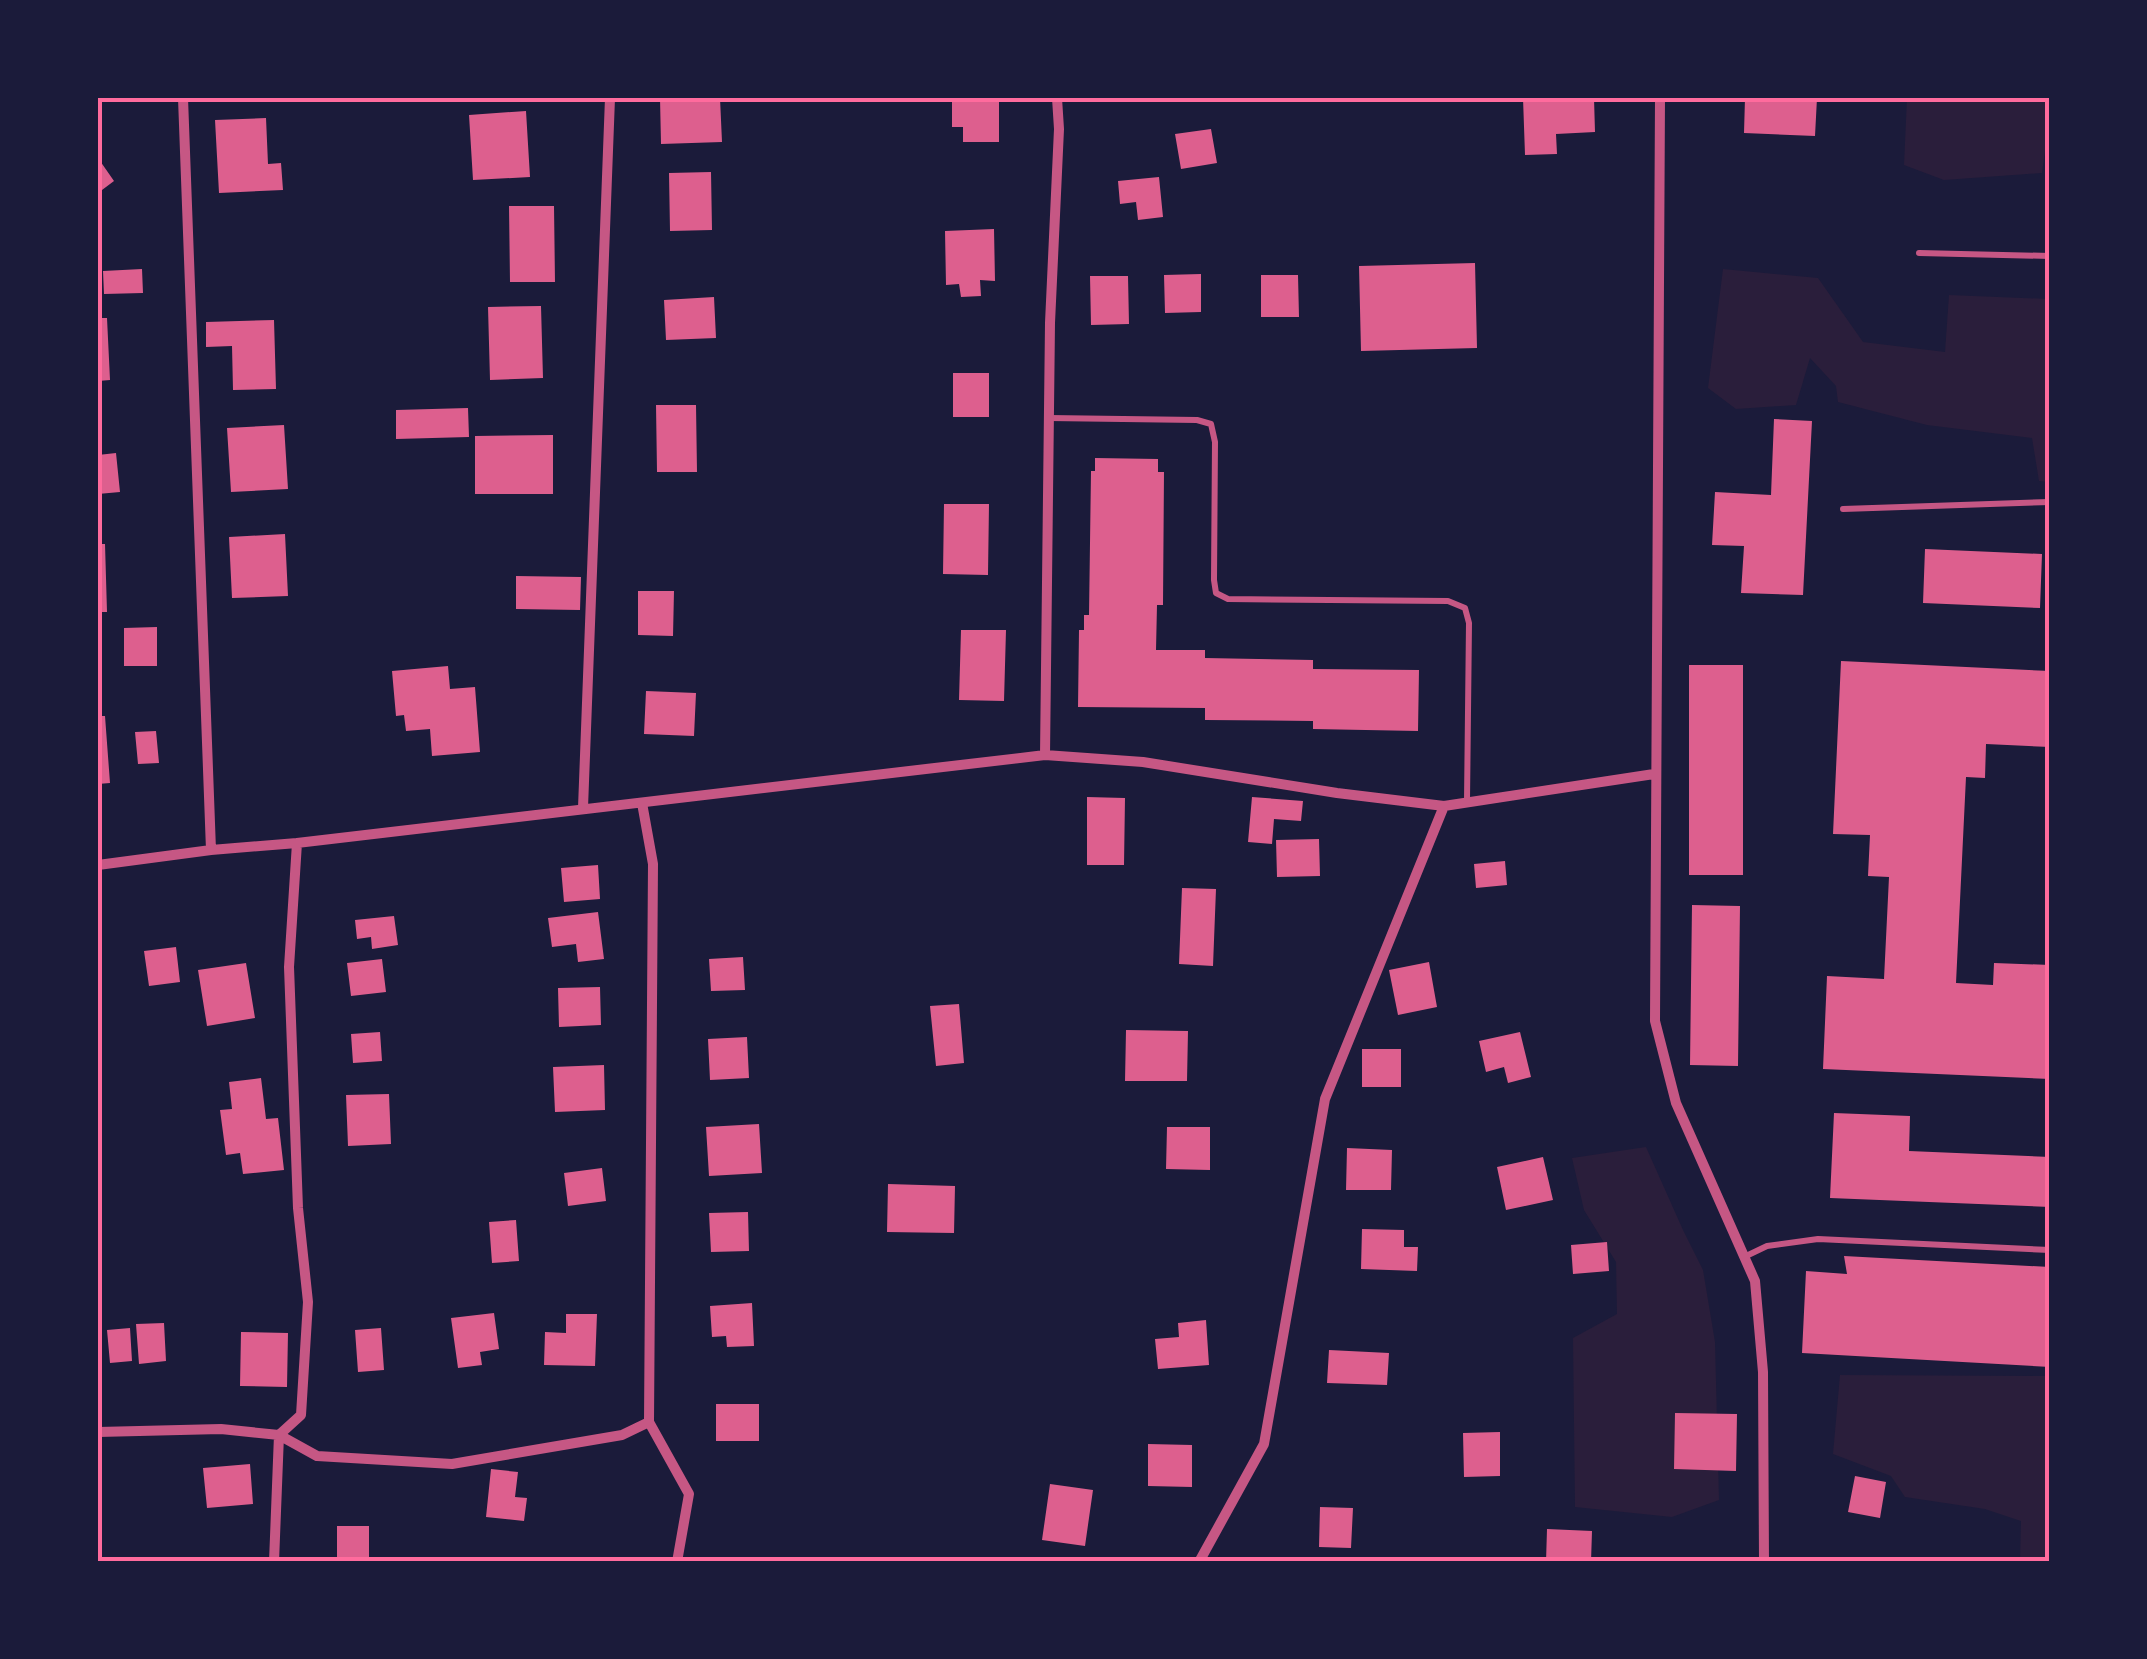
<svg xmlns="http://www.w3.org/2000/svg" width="2147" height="1659" viewBox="0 0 2147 1659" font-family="Barlow,sans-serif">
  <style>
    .green { fill: #2a1e3b }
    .building { fill: #dd5f8e }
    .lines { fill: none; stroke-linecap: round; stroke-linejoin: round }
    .service { stroke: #c65784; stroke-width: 6 }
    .minor { stroke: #c65784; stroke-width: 10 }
    .neatline { fill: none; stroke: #ff6b9d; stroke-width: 4 }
  </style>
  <rect width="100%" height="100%" fill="#1b1b3a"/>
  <path class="green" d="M 1907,98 L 2049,98 L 2049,122 L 2042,173 L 1944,180 L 1904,165 Z
    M 1723,269 L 1818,278 L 1863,342 L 1945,352 L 1949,295 L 2049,299 L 2049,482 L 2039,481 L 2032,438 L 1927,425 L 1838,402 L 1836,386 L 1810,358 L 1796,405 L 1736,409 L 1708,388 Z
    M 1646,1147 L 1683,1230 L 1703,1270 L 1715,1342 L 1719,1500 L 1672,1517 L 1575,1507 L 1573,1338 L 1617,1314 L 1616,1262 L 1584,1210 L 1572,1158 Z
    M 1840,1375 L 2049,1376 L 2049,1561 L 2020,1561 L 2021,1521 L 1985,1509 L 1905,1497 L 1891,1476 L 1833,1454 Z"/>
  <path class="building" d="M 660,98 L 720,98 L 722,142 L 661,144 Z
    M 952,98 L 999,98 L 999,142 L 963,142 L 963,127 L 952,127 Z
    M 1523,98 L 1594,98 L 1595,132 L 1556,134 L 1557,154 L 1525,155 Z
    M 1745,98 L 1817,98 L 1815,136 L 1744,133 Z
    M 526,111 L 530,177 L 473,180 L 469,115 Z
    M 266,118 L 268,164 L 281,163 L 283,190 L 219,193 L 215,120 Z
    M 1211,129 L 1217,163 L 1181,169 L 1175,134 Z
    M 98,158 L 114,181 L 98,193 Z
    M 711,172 L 712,230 L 670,231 L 669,173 Z
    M 1159,177 L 1163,217 L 1138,220 L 1136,202 L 1120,204 L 1118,181 Z
    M 509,206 L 554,206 L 555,282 L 510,282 Z
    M 994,229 L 995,281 L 980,280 L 981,296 L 961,297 L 959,284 L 946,285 L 945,231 Z
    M 1475,263 L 1477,348 L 1361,351 L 1359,266 Z
    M 142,269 L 143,293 L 104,294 L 103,271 Z
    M 1201,274 L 1201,312 L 1165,313 L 1164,275 Z
    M 1261,275 L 1298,275 L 1299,317 L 1261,317 Z
    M 1090,276 L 1128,276 L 1129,324 L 1091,325 Z
    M 714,297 L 716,338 L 666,340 L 664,300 Z
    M 541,306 L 543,378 L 490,380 L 488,307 Z
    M 98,318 L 107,318 L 110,380 L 98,381 Z
    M 274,320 L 276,389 L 233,390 L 232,346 L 206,347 L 206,322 Z
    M 953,373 L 989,373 L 989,417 L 953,417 Z
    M 656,405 L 696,405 L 697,472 L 657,472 Z
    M 468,408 L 469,437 L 396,439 L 396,410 Z
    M 1774,419 L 1812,421 L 1803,595 L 1741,593 L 1744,546 L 1712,545 L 1715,492 L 1771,495 Z
    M 284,425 L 288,489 L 231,492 L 227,428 Z
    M 553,435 L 553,494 L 475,494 L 475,436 Z
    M 116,453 L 120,492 L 98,494 L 98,455 Z
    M 1095,458 L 1158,459 L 1158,472 L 1164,472 L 1163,605 L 1157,605 L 1156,650 L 1205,650 L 1205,658 L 1313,660 L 1313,669 L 1419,670 L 1418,731 L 1313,729 L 1313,721 L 1205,720 L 1205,708 L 1078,707 L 1079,630 L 1084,630 L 1084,615 L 1089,615 L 1091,471 L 1095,471 Z
    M 944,504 L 989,504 L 988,575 L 943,574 Z
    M 285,534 L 288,596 L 232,598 L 229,537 Z
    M 98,544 L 105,544 L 107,612 L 98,612 Z
    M 1925,549 L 2042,554 L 2040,608 L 1923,603 Z
    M 516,576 L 581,577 L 580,610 L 516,609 Z
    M 638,591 L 674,591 L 673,636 L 638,635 Z
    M 157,627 L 157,666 L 124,666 L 124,628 Z
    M 961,630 L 1006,630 L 1004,701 L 959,700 Z
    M 1841,661 L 2050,671 L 2050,747 L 1986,744 L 1985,778 L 1966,777 L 1956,983 L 1993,985 L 1994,963 L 2050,965 L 2050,1079 L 1823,1069 L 1827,976 L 1884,979 L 1889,877 L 1868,876 L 1870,835 L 1833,834 Z
    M 1689,665 L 1743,665 L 1743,875 L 1689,875 Z
    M 448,666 L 450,689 L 475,687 L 480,752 L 432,756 L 430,729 L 406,731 L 404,715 L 396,716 L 392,671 Z
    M 646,691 L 696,693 L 694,736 L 644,734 Z
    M 98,716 L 105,716 L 110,783 L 98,784 Z
    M 156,731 L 159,763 L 138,764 L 135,732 Z
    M 1087,797 L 1125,798 L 1124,865 L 1087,865 Z
    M 1252,797 L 1303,801 L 1301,821 L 1274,819 L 1272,844 L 1248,842 Z
    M 1319,839 L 1320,876 L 1277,877 L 1276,840 Z
    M 1505,861 L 1507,885 L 1476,888 L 1474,864 Z
    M 598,865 L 600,899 L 564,902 L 561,868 Z
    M 1182,888 L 1216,889 L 1213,966 L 1179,964 Z
    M 1692,905 L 1740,906 L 1738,1066 L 1690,1065 Z
    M 598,912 L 604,959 L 578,962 L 576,944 L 552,947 L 548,918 Z
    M 394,916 L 398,945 L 372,949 L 371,937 L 357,939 L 355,920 Z
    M 176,947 L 180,982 L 149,986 L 144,951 Z
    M 743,957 L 745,990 L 711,991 L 709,959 Z
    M 382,959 L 386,992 L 351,996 L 347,963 Z
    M 1429,962 L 1437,1007 L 1398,1015 L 1389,970 Z
    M 246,963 L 255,1018 L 207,1026 L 198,970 Z
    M 600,987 L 601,1025 L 559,1027 L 558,988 Z
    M 959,1004 L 964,1063 L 936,1066 L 930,1006 Z
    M 1126,1030 L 1188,1031 L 1187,1081 L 1125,1081 Z
    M 380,1032 L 382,1061 L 353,1063 L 351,1034 Z
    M 1520,1032 L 1531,1077 L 1508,1083 L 1504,1067 L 1486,1072 L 1479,1041 Z
    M 747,1037 L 749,1078 L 710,1080 L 708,1039 Z
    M 1362,1049 L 1401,1049 L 1401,1087 L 1362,1087 Z
    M 604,1065 L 605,1110 L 555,1112 L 553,1067 Z
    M 261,1078 L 266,1119 L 278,1118 L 284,1170 L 243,1174 L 240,1153 L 226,1155 L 220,1110 L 232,1109 L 229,1082 Z
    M 389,1094 L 391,1144 L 348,1146 L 346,1095 Z
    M 1834,1113 L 1910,1116 L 1909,1151 L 2050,1157 L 2050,1207 L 1830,1198 Z
    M 759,1124 L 762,1173 L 709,1176 L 706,1127 Z
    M 1167,1127 L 1210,1127 L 1210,1170 L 1166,1169 Z
    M 1347,1148 L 1392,1150 L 1391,1190 L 1346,1190 Z
    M 1543,1157 L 1553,1200 L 1506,1210 L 1497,1167 Z
    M 602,1168 L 606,1201 L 568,1206 L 564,1173 Z
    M 888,1184 L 955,1186 L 954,1233 L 887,1232 Z
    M 748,1212 L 749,1251 L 711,1252 L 709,1213 Z
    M 516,1220 L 519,1261 L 492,1263 L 489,1222 Z
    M 1362,1229 L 1404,1230 L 1404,1247 L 1418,1247 L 1417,1271 L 1361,1269 Z
    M 1607,1242 L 1609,1271 L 1573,1274 L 1571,1245 Z
    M 1844,1256 L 2050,1267 L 2050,1367 L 1802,1353 L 1806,1271 L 1847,1274 Z
    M 752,1303 L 754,1346 L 727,1347 L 726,1336 L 712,1337 L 710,1306 Z
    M 494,1313 L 499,1349 L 480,1352 L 482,1365 L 458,1368 L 451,1318 Z
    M 566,1314 L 597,1314 L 595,1366 L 544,1365 L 545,1332 L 566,1333 Z
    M 1206,1320 L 1209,1365 L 1158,1369 L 1155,1339 L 1179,1337 L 1178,1323 Z
    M 164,1323 L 166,1361 L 139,1364 L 136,1324 Z
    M 130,1328 L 132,1361 L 110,1363 L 107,1330 Z
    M 381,1328 L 384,1370 L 358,1372 L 355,1330 Z
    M 241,1332 L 288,1333 L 287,1387 L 240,1386 Z
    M 1329,1350 L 1389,1353 L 1387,1385 L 1327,1383 Z
    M 716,1404 L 759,1404 L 759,1441 L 716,1441 Z
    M 1675,1413 L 1737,1414 L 1736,1471 L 1674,1469 Z
    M 1500,1432 L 1500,1476 L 1464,1477 L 1463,1433 Z
    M 1148,1444 L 1192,1445 L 1192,1487 L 1148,1486 Z
    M 250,1464 L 253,1504 L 207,1508 L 203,1468 Z
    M 491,1469 L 518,1472 L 515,1497 L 527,1498 L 524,1521 L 486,1517 Z
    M 1855,1476 L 1886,1482 L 1880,1518 L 1848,1512 Z
    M 1050,1484 L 1093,1490 L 1085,1546 L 1042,1540 Z
    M 1320,1507 L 1353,1508 L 1351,1548 L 1319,1547 Z
    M 337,1526 L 369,1526 L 369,1559 L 337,1559 Z
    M 1547,1529 L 1592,1531 L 1591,1562 L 1546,1562 Z"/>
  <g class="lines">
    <path class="service" d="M 1919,253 L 2050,256
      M 1049,418 L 1197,420 L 1211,424 L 1215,442 L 1214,580 L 1216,593 L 1228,599 L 1448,601 L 1465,608 L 1469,623 L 1467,801
      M 1843,509 L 2050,502
      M 1744,1257 L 1767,1246 L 1818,1239 L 2050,1250"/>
    <path class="minor" d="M 183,98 L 211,850
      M 1660,98 L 1655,1021 L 1676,1103 L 1755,1281 L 1763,1372 L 1764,1562
      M 1045,755 L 1050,323 L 1059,129 L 1057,98
      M 642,803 L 653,864 L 649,1422 L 689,1494 L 677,1562
      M 583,808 L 610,98
      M 98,865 L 211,850 L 297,843
      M 98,1432 L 221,1429 L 279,1435 L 317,1456 L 452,1464 L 622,1435 L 649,1422
      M 274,1562 L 279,1435 L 301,1415 L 308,1302 L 298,1208 L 289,967 L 297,843 L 1045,755 L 1143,762 L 1337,793 L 1444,806 L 1654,774
      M 1199,1562 L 1264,1444 L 1325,1099 L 1444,806"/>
  </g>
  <rect width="2147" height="1659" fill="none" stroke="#1b1b3a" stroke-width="200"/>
  <rect x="100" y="100" width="1947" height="1459" class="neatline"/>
</svg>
